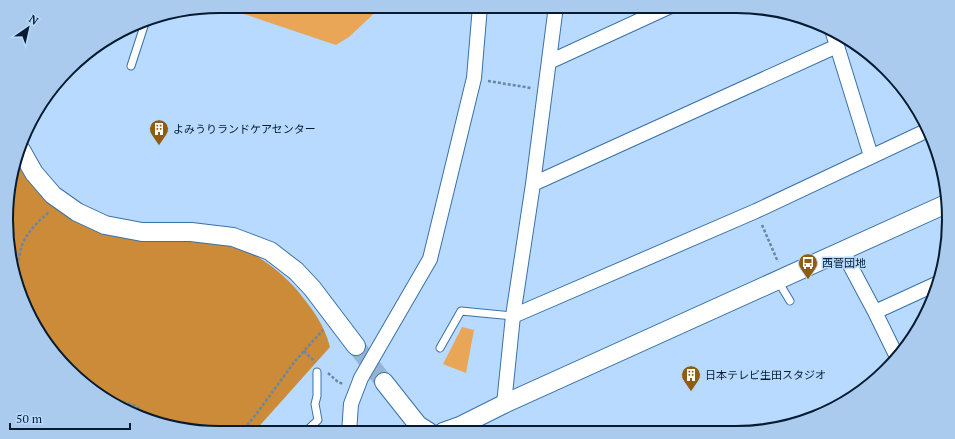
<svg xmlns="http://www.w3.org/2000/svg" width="955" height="439" viewBox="0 0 955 439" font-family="'PT Serif','Noto Sans JP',serif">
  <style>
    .green { fill: #e8a656 }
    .forest { fill: #cb8b38 }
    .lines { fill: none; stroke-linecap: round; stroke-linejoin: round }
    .tertiary-tunnel { stroke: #94b4d5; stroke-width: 18; stroke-dasharray: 18 9; stroke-linecap: butt }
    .service-casing { stroke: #3a71a7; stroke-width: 9 }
    .minor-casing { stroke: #3a71a7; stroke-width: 16 }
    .tertiary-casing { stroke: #3a71a7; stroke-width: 20 }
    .path { stroke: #6986a4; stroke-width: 2.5; stroke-dasharray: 3 2; stroke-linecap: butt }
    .service { stroke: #fff; stroke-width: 7 }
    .minor { stroke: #fff; stroke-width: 14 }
    .tertiary { stroke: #fff; stroke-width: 18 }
    .labels { text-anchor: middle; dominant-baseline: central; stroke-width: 3; stroke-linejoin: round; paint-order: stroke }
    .poi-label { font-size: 11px; fill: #051b31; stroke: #b8dafe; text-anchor: start }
    .rim { fill: none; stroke: #051b31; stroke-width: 2 }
  </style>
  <rect width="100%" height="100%" fill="#b8dafe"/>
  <path class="green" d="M 220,6 L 382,6 L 349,37 L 336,45 Z
    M 462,327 L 474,330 L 466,373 L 443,364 Z"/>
  <path class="forest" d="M 16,162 C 37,198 71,225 112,235 C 129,240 148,240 166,241 C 189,241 214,240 236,247 C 257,253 282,273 297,290 C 312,309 324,323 330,347 L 253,433 L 219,433 L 138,417 L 79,380 L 34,326 L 10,261 L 10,178 Z"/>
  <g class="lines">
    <path class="tertiary-tunnel" d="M 356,346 L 384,382"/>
    <defs>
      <path id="service" d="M 131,66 L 146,20
        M 778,281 L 790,301
        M 440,348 L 461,311 L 513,316
        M 304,433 L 318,420 L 315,404 L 317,396 L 317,372"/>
      <path id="minor" d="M 833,33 L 871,156
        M 549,62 L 671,6
        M 533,184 L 837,46
        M 843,250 L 851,267 L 875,312 L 897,357
        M 875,312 L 936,284
        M 513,316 L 756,211 L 928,130
        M 504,404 L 513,316 L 533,184 L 556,6
        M 349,433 L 351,404 L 361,378 L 430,259 L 474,78 L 480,6"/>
      <path id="tertiary" d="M 21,150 L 34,173 L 53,195 L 77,212 L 105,225 L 142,232 L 191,232 L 233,237 L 270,251 L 296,271 L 312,288 L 356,346
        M 384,382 L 418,425 L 429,432
        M 443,432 L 460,426 L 504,404 L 946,204"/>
    </defs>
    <use href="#service" class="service-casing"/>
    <use href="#minor" class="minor-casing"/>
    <use href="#tertiary" class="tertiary-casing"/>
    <path class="path" d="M 488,81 L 531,88
      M 762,225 L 778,262
      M 13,269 C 21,261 18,253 23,243 C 29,230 38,222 49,212
      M 304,351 L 315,362
      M 328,373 L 338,382 L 343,384
      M 119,405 L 123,402 L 136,406 L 150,419
      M 241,433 L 257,413 L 295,361 L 323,330"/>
    <use href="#service" class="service"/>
    <use href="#minor" class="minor"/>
    <use href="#tertiary" class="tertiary"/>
  </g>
  <defs>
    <symbol id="building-pin" viewBox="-11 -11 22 30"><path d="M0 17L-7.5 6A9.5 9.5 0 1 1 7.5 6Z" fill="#905c0e" stroke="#b8dafe"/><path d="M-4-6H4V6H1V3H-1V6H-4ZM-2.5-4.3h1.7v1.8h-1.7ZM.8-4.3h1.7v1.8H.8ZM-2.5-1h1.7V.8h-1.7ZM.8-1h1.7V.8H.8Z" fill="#fff"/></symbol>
    <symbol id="bus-pin" viewBox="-11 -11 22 30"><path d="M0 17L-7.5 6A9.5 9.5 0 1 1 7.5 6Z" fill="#905c0e" stroke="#b8dafe"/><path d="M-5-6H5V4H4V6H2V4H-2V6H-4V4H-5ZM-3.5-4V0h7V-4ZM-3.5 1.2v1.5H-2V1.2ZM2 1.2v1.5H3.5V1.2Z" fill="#fff"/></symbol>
  </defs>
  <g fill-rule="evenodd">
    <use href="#building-pin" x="148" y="118" width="22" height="30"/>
    <use href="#bus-pin" x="797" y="252" width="22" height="30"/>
    <use href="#building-pin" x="680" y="364" width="22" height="30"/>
  </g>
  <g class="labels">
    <g class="poi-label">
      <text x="173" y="129">よみうりランドケアセンター</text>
      <text x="822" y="263">西菅団地</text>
      <text x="705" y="375">日本テレビ生田スタジオ</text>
    </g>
  </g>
  <path d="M0 0H955V439H0ZM219 13H736A206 206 0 0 1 942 219V220A206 206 0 0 1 736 426H219A206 206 0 0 1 13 220V219A206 206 0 0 1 219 13Z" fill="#aacbee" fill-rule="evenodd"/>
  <path class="rim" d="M219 13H736A206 206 0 0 1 942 219V220A206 206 0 0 1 736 426H219A206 206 0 0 1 13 220V219A206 206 0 0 1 219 13Z"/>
  <g transform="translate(28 28) rotate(34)" stroke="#b8dafe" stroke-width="3" paint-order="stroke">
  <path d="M0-3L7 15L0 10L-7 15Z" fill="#051b31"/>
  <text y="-6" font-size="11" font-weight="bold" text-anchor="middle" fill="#051b31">N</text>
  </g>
  <path d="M10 423v6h120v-6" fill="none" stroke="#051b31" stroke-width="2"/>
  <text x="16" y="423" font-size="12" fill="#051b31" stroke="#b8dafe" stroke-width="3" paint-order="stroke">50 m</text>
</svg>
